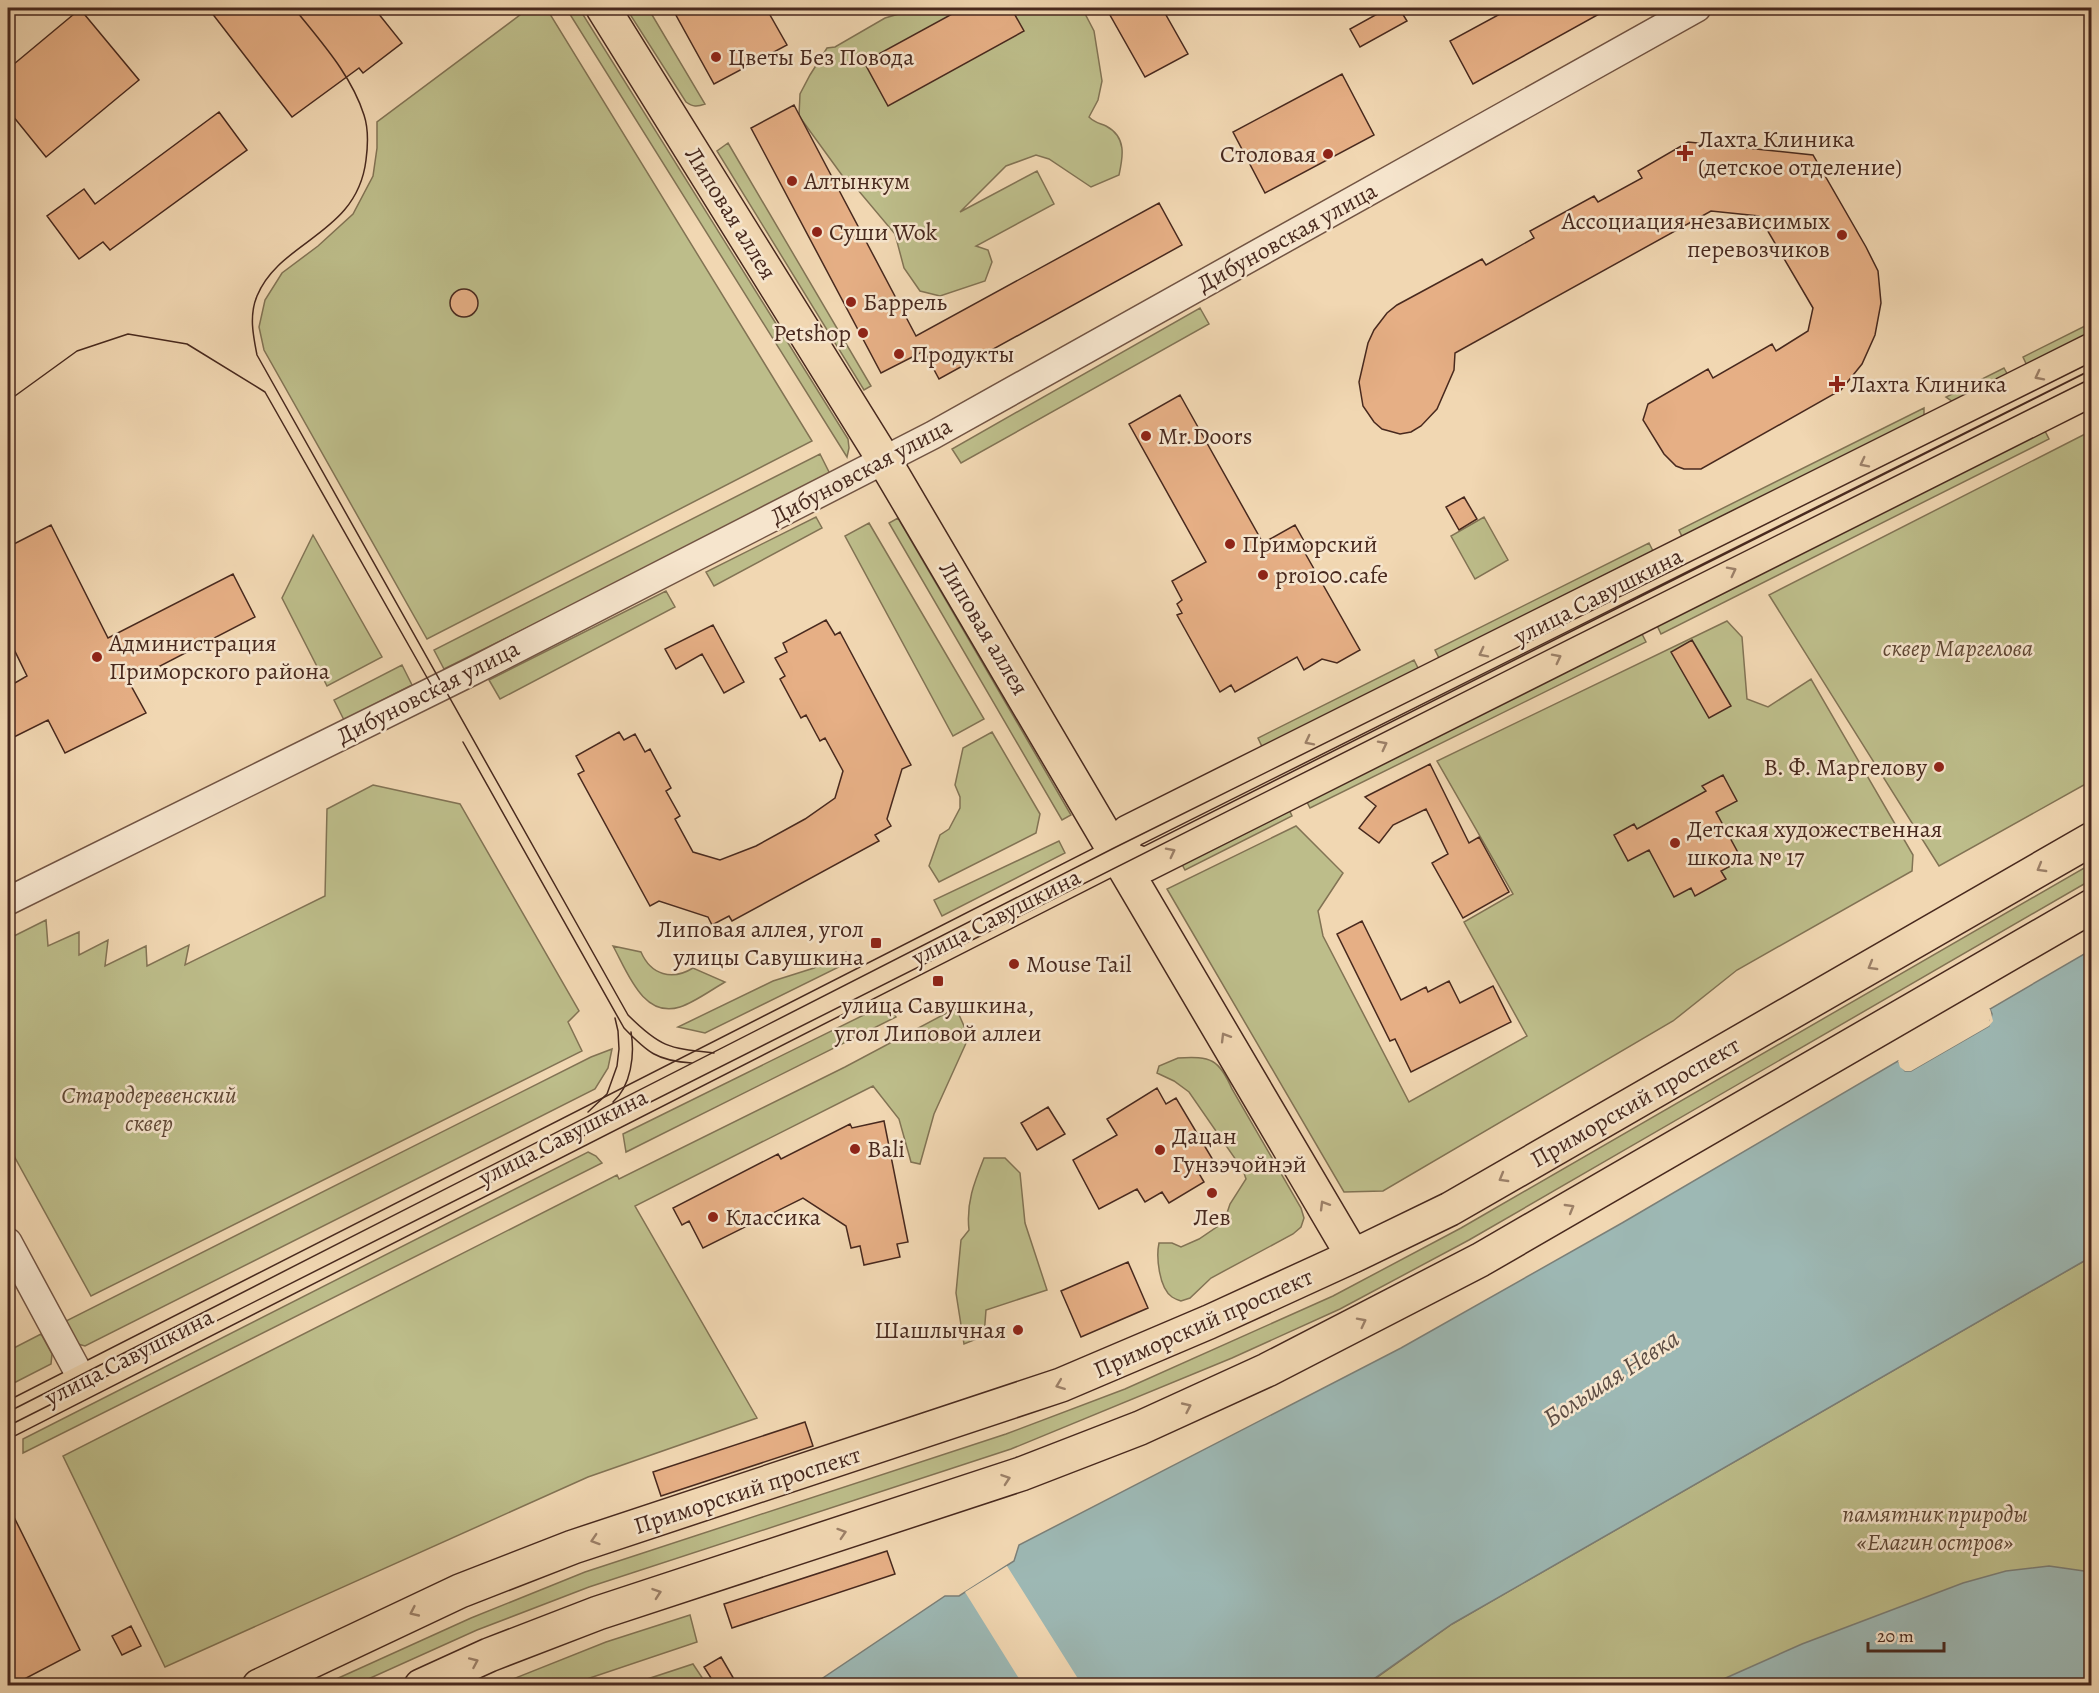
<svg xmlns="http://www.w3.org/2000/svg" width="2099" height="1693" viewBox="0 0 2099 1693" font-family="Alegreya,serif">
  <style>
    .green { fill: #bdbd8a; stroke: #827354; stroke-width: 1.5 }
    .water { fill: #9db8b4; stroke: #7b7f78; stroke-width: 1.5 }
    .pier { fill: #f1d7b2 }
    .building { fill: #e6af85; stroke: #48291e; stroke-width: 1.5 }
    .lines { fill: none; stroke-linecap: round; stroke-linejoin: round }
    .minor-casing { stroke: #725443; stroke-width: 30 }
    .major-casing { stroke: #48291e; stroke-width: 36 }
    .minor { stroke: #f6e5cd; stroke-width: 27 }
    .major { stroke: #f1d7b2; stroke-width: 33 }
    .tram { stroke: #48291e; stroke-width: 1.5 }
    .oneway { stroke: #9c8068 }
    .poi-dot { fill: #8f2418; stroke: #f6e5cd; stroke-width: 2 }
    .labels { text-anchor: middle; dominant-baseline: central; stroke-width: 5; stroke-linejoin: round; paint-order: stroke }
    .poi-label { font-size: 24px; fill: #48291e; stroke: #f6e5cd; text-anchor: start }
    .street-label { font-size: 24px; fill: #48291e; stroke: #f6e5cd }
    .park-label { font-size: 24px; font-style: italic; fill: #5f4734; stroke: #f6e5cd }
    .water-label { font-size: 26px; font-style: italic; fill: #5d4d44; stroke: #f6e5cd }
  </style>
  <rect width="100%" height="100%" fill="#f1d7b2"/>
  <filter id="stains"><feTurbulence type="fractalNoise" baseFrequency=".00333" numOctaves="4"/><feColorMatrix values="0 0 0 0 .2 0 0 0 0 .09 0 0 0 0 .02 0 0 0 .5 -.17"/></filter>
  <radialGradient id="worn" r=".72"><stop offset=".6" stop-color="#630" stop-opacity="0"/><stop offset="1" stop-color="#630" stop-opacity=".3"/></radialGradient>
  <path class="green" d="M 566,8 L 574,8 L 582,13 L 848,439 L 849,448 L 847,457 Z
    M 626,8 L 648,8 L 705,104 C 697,107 693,107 686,102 Z
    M 919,8 L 1082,8 L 1094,31 L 1102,81 L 1098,100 L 1089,117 C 1095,123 1099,123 1106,126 C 1127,137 1123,157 1119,175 L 1091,187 L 1049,159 L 1036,155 L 1006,166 L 960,212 L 1037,171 L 1054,204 L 976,246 L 988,250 L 992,262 L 985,281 L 940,296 L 920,291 L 904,268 L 895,234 L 858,190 L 844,178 L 799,116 L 800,94 L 810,75 L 827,48 L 835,47 L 885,18 Z
    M 537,9 L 550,14 L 812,441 L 427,639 L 264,350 L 259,327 L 265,300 L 282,273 L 318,246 L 353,214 L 373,176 L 377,148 L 377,122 L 524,12 Z
    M 728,143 L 871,386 L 864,390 L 717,151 Z
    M 1200,308 L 1209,324 L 961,463 L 952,449 Z
    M 2091,323 L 2091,339 L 2029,370 L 2023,357 Z
    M 2004,368 L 2010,379 L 1959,406 L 1946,397 Z
    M 1924,408 L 1924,423 L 1685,543 L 1679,530 Z
    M 2042,425 L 2049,439 L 1661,634 L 1654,619 Z
    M 2091,431 L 2091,781 L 1939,866 L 1769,595 Z
    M 820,454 L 831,476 L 444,669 L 434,650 Z
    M 816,517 L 822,528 L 714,586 L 706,572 Z
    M 1484,517 L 1508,560 L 1475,579 L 1451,536 Z
    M 898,518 L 1071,815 L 1062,820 L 889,523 Z
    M 869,523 L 984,719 L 953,736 L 845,536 Z
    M 313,535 L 382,657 L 327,686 L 282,598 Z
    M 1649,543 L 1656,557 L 1442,664 L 1435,650 Z
    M 666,591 L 675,607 L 500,699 L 489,680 Z
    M 1727,621 L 1742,637 L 1747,699 L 1768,707 L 1811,679 L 1913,855 L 1912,871 L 1737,970 L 1673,1021 L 1383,1191 L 1344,1192 L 1167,889 L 1296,826 L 1343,873 L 1318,911 L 1323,936 L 1409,1102 L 1527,1036 L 1464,922 L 1513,894 L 1437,761 Z
    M 1639,628 L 1646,642 L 1310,808 L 1303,794 Z
    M 1414,660 L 1421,674 L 1265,753 L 1258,738 Z
    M 402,665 L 412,685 L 344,720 L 334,700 Z
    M 992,732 L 1040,814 L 1036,833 L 939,882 L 929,866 L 940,835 L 949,829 L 960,808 L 960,797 L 955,785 L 963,748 Z
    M 373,785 L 460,804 L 579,1011 L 568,1022 L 582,1051 L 91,1296 L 8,1145 L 8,939 L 46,920 L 48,946 L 79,932 L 79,955 L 108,940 L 105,966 L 146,946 L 147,966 L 189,945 L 185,965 L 325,896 L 327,809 Z
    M 1286,803 L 1292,816 L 1185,870 L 1178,857 Z
    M 1059,841 L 1065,853 L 942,916 L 934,900 Z
    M 2091,864 L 2091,880 L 1469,1240 L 1340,1309 L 1232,1358 L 1011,1449 L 589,1587 L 477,1630 L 355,1685 L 323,1685 L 471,1618 L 585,1572 L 1006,1434 L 1125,1389 L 1333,1296 L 1461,1228 Z
    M 613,946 L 641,952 C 651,975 672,981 693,968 L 725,982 C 711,990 695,1002 680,1007 C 643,1019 627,971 613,946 Z
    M 846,952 L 851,961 L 705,1033 L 678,1027 L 773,981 L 814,968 Z
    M 888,1003 L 896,1017 L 626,1152 L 623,1134 Z
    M 956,1008 L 964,1026 L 967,1041 L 934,1114 L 920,1164 L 911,1162 L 899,1119 L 873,1086 L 635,1206 L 757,1418 L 588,1477 L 165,1667 L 63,1456 L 617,1175 L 619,1179 L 845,1067 Z
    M 612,1049 L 608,1068 L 595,1089 L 85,1346 L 78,1344 L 66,1321 L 591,1057 Z
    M 1178,1058 C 1211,1056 1219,1059 1232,1089 L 1301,1208 L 1304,1218 L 1301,1227 L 1293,1234 L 1211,1278 L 1190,1298 L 1181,1301 C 1178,1300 1175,1299 1172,1297 C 1159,1288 1156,1257 1159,1243 L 1172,1243 L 1181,1247 L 1199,1239 L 1224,1222 L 1230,1204 L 1246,1179 L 1243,1170 L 1189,1092 L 1174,1081 L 1157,1073 L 1159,1066 Z
    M 588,1152 L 596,1156 L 602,1163 L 23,1453 L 23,1439 Z
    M 984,1158 L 1005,1158 L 1020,1173 L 1025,1223 L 1047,1290 L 986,1310 L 984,1336 L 964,1344 L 956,1293 L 961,1240 L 969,1230 C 966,1203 974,1183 984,1158 Z
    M 2091,1257 L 2091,1685 L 1365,1686 L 1452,1624 Z
    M 41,1334 L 52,1354 L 51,1364 L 8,1386 L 8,1351 Z
    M 690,1615 L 697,1642 L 569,1685 L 498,1685 L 606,1642 Z
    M 693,1664 L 707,1685 L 629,1685 Z"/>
  <path class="water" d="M 2091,950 L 2091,1257 L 1452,1624 L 1365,1685 L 811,1686 L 945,1596 L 959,1596 L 1014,1561 L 1019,1545 L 1401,1348 L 1622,1223 L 1898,1061 L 1905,1071 L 1911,1071 L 1989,1026 L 1992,1014 L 1990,1009 Z
    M 2049,1566 L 2084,1571 L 2091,1575 L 2091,1685 L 1710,1685 L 1802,1644 L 1963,1583 L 2006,1571 Z"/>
  <path class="pier" d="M 1990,1009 L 1993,1021 L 1989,1026 L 1911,1071 L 1905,1071 L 1900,1067 L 1898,1061 L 1900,1060 L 1906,1068 L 1910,1068 L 1987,1024 L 1990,1020 L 1987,1010 Z
    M 1007,1566 L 1082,1685 L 1023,1685 L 965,1592 Z"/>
  <path class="building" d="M 208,8 L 374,8 L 402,43 L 363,73 L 359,68 L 292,117 Z
    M 672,8 L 766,8 L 787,45 L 714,84 Z
    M 963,8 L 1011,8 L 1024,31 L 888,106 L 864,62 Z
    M 1106,8 L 1162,8 L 1188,54 L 1145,77 Z
    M 1388,8 L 1399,8 L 1407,21 L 1360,47 L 1350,29 Z
    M 1511,8 L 1610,8 L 1473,84 L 1450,41 Z
    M 80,9 L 139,80 L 46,157 L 8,110 L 8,69 Z
    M 1342,74 L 1374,135 L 1265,193 L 1233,132 Z
    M 794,105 L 916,336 L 1159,203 L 1182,245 L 939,379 L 924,351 L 881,373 L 751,128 Z
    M 219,112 L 247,150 L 110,250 L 103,242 L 79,259 L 47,216 L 84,189 L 95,204 Z
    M 1688,142 L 1813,155 L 1866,247 L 1878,271 L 1881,303 L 1875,335 L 1862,364 L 1841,390 L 1701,469 L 1684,469 L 1676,466 L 1664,454 L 1643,420 L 1648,404 L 1708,369 L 1713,378 L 1772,344 L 1776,351 L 1808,331 L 1813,308 L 1759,216 L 1711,211 L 1455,353 L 1454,370 L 1437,409 L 1421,426 L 1411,432 L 1400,434 L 1382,429 L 1374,422 L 1363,406 L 1359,382 L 1368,343 L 1374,330 L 1387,313 L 1397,305 L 1482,259 L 1486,265 L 1534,238 L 1530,231 L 1594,196 L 1598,202 L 1642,178 L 1638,171 Z
    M450 303a14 14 0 1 1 28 0a14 14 0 1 1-28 0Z
    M 1180,395 L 1263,543 L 1295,525 L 1309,550 L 1305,553 L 1360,650 L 1337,663 L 1322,659 L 1304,670 L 1297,657 L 1235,692 L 1231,685 L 1220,692 L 1177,615 L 1182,613 L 1177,604 L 1182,600 L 1172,581 L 1206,562 L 1129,424 Z
    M 1464,497 L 1477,519 L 1459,530 L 1446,507 Z
    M 51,525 L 108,638 L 233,574 L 255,617 L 129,682 L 146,713 L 65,753 L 48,720 L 8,740 L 8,687 L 27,676 L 8,637 L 8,547 Z
    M 826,620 L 835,635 L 840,632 L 911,765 L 902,769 L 887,819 L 891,826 L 875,835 L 879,841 L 732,921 L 729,916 L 712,925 L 708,917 L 659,901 L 650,906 L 578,774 L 584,771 L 576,756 L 619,732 L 624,740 L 635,734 L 645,752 L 650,749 L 671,788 L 666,791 L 680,816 L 675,819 L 693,852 L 720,860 L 756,846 L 805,819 L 835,798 L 843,771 L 825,738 L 820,741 L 806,715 L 801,718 L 780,679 L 785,676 L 775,658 L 787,652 L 783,643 Z
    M 713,625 L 744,682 L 724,693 L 702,654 L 676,669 L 665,649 Z
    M 1692,640 L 1731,706 L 1709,718 L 1671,652 Z
    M 1430,764 L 1469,843 L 1479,837 L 1509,892 L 1463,918 L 1432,863 L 1448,854 L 1426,809 L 1393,825 L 1379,843 L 1359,828 L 1376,806 L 1365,797 Z
    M 1723,775 L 1737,801 L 1716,812 L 1742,860 L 1721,871 L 1726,879 L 1695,896 L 1691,888 L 1674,897 L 1649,850 L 1628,861 L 1614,835 L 1634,824 L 1637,829 L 1706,791 L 1702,786 Z
    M 1362,921 L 1401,1000 L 1426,987 L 1428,992 L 1449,981 L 1460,1003 L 1493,986 L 1511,1022 L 1411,1072 L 1395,1039 L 1390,1041 L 1337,934 Z
    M 1157,1088 L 1166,1104 L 1176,1098 L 1213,1160 L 1197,1170 L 1204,1182 L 1169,1203 L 1162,1192 L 1145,1202 L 1137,1189 L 1099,1209 L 1073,1160 L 1117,1135 L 1107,1119 Z
    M 1048,1107 L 1065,1134 L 1037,1150 L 1021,1123 Z
    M 884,1121 L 908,1242 L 897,1244 L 900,1257 L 864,1265 L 860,1246 L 851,1248 L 846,1226 L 803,1198 L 703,1248 L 689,1221 L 682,1225 L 673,1208 L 778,1154 L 781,1159 L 850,1124 L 852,1128 Z
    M 1128,1262 L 1148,1308 L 1081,1337 L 1061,1291 Z
    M 805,1422 L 813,1446 L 661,1496 L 653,1472 Z
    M 8,1505 L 80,1650 L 11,1686 L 8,1686 Z
    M 887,1551 L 895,1574 L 732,1628 L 724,1604 Z
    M 131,1626 L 141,1646 L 122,1655 L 112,1636 Z
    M 721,1657 L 738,1686 L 716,1686 L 704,1667 Z"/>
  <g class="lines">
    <defs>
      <path id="minor" d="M 8,901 L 473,671 L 933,435 L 1697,8
        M 8,1242 L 83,1381"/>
      <path id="major" d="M 603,8 L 884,460 L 1353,1256
        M 1118,855 L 1145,865 L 2092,389
        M 8,1420 L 1118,855 L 1128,832 L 2092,350
        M 259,1686 L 460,1591 L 573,1547 L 1061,1385 L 1209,1322 L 1353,1256 L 1450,1209 L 2092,839
        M 421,1686 L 489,1655 L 598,1613 L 1021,1474 L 1140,1428 L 1267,1370 L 1480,1260 L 2092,906"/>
    </defs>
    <use href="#minor" class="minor-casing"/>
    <use href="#major" class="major-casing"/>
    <use href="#minor" class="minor"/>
    <use href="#major" class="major"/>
    <path class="tram" d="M 294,8 C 320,41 351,74 364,115 C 369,130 368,145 366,160 C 357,235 280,240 257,296 C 249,315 253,335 257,355 L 628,1015 C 661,1048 669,1048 714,1053
      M 8,401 L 77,351 L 128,334 L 187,344 L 265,392 L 438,697
      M 463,742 L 624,1028 C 647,1052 657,1061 692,1063
      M 613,1102 C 631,1086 635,1055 631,1032
      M 588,1112 L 607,1094 L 617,1066 L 619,1049 L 618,1031 L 615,1018
      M 8,1412 L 1114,848 L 2092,362
      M 8,1426 C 700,1073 1396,725 2092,378"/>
  </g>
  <defs><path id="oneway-chevron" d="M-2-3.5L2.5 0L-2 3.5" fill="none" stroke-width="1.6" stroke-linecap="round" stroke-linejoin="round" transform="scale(1.5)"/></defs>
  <g class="oneway">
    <use href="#oneway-chevron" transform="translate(2039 376) rotate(153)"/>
    <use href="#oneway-chevron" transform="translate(1864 463) rotate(153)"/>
    <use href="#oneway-chevron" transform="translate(1732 571) rotate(-27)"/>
    <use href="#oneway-chevron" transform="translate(1483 653) rotate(153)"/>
    <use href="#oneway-chevron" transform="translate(1557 658) rotate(-27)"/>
    <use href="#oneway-chevron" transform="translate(1309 741) rotate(153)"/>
    <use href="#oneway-chevron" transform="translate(1383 745) rotate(-27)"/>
    <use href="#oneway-chevron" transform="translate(1171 852) rotate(-27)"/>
    <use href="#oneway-chevron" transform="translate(2041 868) rotate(150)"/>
    <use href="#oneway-chevron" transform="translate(1872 966) rotate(150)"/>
    <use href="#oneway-chevron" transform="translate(1225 1037) rotate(-121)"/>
    <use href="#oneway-chevron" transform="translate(1503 1178) rotate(150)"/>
    <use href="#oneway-chevron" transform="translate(1324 1205) rotate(-121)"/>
    <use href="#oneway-chevron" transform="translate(1570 1208) rotate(-30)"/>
    <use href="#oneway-chevron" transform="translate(1362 1322) rotate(-27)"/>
    <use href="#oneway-chevron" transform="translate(1060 1385) rotate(159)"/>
    <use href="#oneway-chevron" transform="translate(1187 1407) rotate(-25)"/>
    <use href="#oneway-chevron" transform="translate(1006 1479) rotate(-19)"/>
    <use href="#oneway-chevron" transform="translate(842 1533) rotate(-18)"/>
    <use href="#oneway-chevron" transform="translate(595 1540) rotate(162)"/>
    <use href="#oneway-chevron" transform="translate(657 1593) rotate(-19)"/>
    <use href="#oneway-chevron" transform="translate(414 1612) rotate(155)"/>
    <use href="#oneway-chevron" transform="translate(474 1662) rotate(-24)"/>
  </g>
  <g class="poi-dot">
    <circle cx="716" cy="57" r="6"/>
    <path d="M1682 144h6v6h6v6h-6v6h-6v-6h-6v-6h6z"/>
    <circle cx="1328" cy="154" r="6"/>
    <circle cx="792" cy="181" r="6"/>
    <circle cx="817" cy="232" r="6"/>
    <circle cx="1842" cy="235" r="6"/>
    <circle cx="851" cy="302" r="6"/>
    <circle cx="863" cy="333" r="6"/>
    <circle cx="899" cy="354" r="6"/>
    <path d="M1834 375h6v6h6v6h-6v6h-6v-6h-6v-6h6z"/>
    <circle cx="1146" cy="436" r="6"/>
    <circle cx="1230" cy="544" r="6"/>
    <circle cx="1263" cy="575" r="6"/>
    <circle cx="97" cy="657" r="6"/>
    <circle cx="1939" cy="767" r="6"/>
    <circle cx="1675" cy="843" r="6"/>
    <rect x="870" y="937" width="12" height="12" rx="3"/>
    <circle cx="1014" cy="964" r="6"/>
    <rect x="932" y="975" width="12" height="12" rx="3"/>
    <circle cx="855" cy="1149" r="6"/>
    <circle cx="1160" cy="1150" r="6"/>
    <circle cx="1212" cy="1193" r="6"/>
    <circle cx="713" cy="1217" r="6"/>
    <circle cx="1018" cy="1330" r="6"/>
  </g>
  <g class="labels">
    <g class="poi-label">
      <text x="728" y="57">Цветы Без Повода</text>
      <text x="1698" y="139">Лахта Клиника<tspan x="1698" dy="28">(детское отделение)</tspan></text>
      <text x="1316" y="154" text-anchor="end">Столовая</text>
      <text x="804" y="181">Алтынкум</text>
      <text x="1830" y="221" text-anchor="end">Ассоциация независимых<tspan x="1830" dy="28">перевозчиков</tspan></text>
      <text x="829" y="232">Суши Wok</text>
      <text x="863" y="302">Баррель</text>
      <text x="851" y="333" text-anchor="end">Petshop</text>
      <text x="911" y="354">Продукты</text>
      <text x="1850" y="384">Лахта Клиника</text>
      <text x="1158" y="436">Mr.Doors</text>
      <text x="1242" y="544">Приморский</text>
      <text x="1275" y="575">pro100.cafe</text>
      <text x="109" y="643">Администрация<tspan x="109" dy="28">Приморского района</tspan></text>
      <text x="1927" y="767" text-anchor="end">В. Ф. Маргелову</text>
      <text x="1687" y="829">Детская художественная<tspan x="1687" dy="28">школа № 17</tspan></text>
      <text x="864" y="929" text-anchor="end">Липовая аллея, угол<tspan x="864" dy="28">улицы Савушкина</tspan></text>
      <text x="1026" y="964">Mouse Tail</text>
      <text x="938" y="1005" text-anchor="middle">улица Савушкина,<tspan x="938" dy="28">угол Липовой аллеи</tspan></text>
      <text x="1172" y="1136">Дацан<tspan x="1172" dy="28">Гунзэчойнэй</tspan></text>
      <text x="867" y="1149">Bali</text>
      <text x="725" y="1217">Классика</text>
      <text x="1212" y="1217" text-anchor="middle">Лев</text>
      <text x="1006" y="1330" text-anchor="end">Шашлычная</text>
    </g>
    <g class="street-label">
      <text transform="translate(731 213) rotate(58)">Липовая аллея</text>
      <text transform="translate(1287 237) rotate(-29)">Дибуновская улица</text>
      <text transform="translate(861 471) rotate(-28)">Дибуновская улица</text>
      <text transform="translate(1598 596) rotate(-27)">улица Савушкина</text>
      <text transform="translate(984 628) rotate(59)">Липовая аллея</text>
      <text transform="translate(428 692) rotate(-27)">Дибуновская улица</text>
      <text transform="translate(996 917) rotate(-27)">улица Савушкина</text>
      <text transform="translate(1635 1102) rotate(-30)">Приморский проспект</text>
      <text transform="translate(563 1137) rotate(-27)">улица Савушкина</text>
      <text transform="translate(1203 1323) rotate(-24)">Приморский проспект</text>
      <text transform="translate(129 1357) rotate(-27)">улица Савушкина</text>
      <text transform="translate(747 1490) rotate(-18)">Приморский проспект</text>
    </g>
    <g class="park-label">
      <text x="1958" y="648">сквер Маргелова</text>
      <text x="149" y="1095">Стародеревенский<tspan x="149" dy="28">сквер</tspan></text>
      <text x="1935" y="1514">памятник природы<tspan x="1935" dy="28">«Елагин остров»</tspan></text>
    </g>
    <g class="water-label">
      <text transform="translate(1611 1378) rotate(-33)">Большая Невка</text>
    </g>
  </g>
  <rect width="2099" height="1693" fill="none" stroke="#f1d7b2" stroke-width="30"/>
  <rect x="9" y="9" width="2081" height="1675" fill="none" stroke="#48291e" stroke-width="3"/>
  <rect x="15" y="15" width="2069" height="1663" fill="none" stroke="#48291e" stroke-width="1.5"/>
  <path d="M1868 1642v9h76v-9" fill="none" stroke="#48291e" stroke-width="3"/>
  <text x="1877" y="1642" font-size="18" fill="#48291e" stroke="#f6e5cd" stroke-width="4.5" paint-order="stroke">20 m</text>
  <rect width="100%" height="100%" filter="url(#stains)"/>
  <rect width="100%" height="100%" fill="url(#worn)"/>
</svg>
